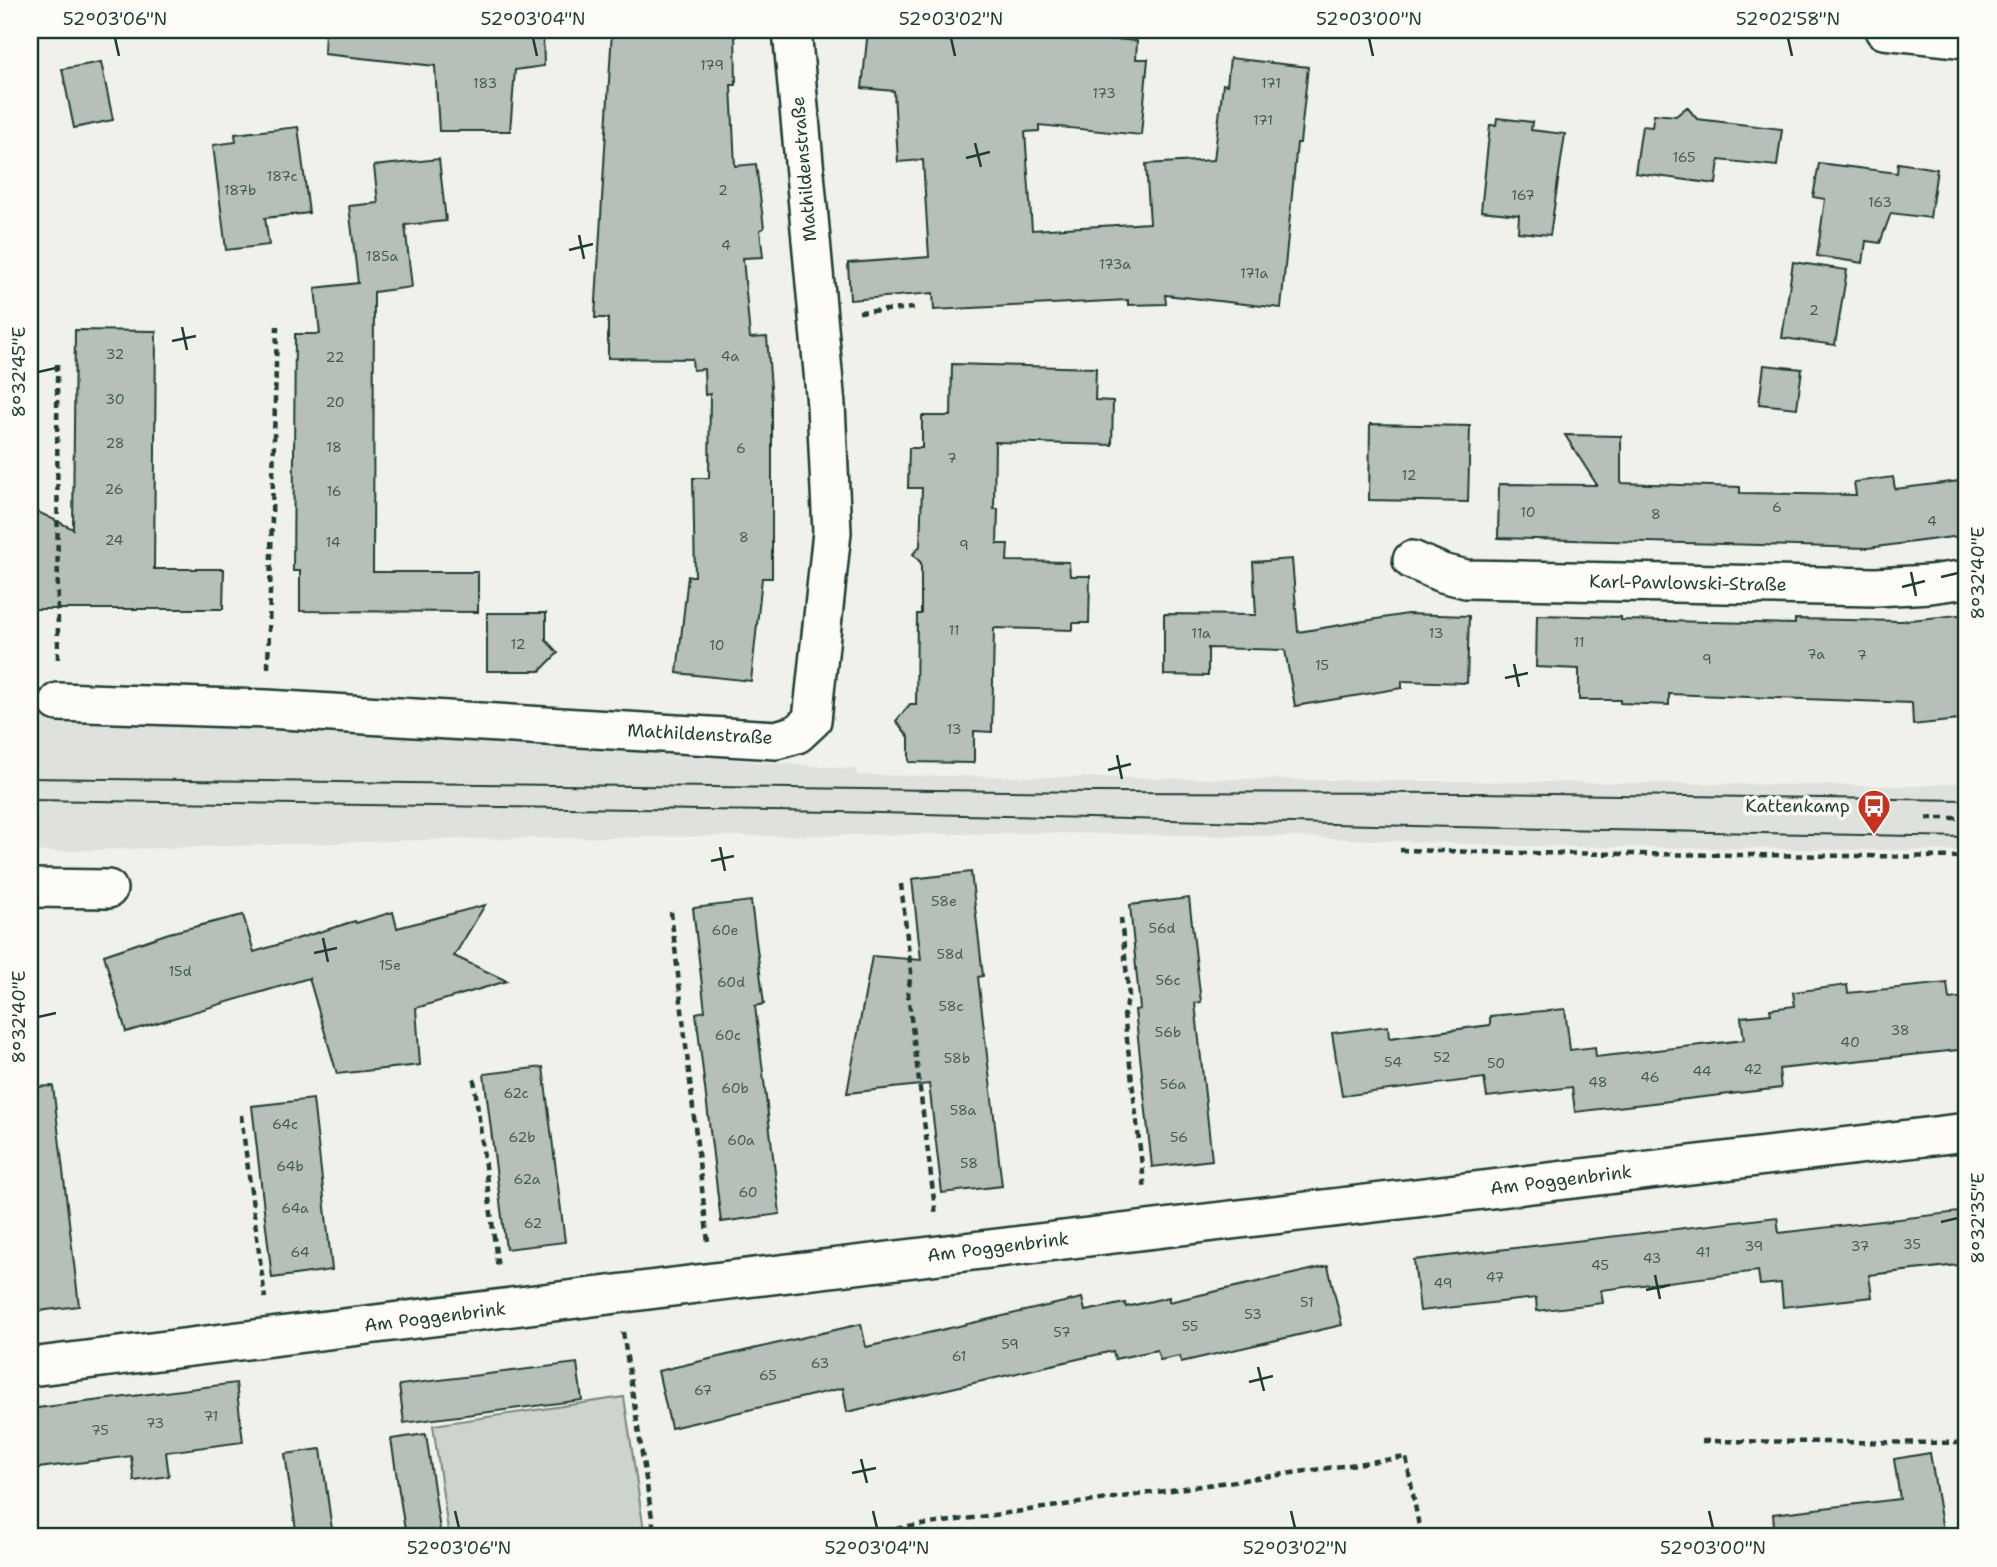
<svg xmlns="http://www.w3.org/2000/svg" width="1997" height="1567" viewBox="0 0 1997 1567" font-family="'Shantell Sans',sans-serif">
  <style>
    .built { fill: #dfe2dc }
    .green { fill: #cdd3cd; stroke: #768880; stroke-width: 2 }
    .building { fill: #b6bfb8; stroke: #1f3d34; stroke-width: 2 }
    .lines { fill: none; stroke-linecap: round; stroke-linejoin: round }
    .minor-casing { stroke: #1f3d34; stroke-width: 42 }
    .path { stroke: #1f3d34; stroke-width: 4.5; stroke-dasharray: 7 5; stroke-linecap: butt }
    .minor { stroke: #fdfcf7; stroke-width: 37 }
    .tram { stroke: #1f3d34; stroke-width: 2 }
    .ticks { fill: none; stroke: #1f3d34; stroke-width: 2.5 }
    .labels { text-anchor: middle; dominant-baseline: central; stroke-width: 7; stroke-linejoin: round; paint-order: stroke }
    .number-label { font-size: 14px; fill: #455e55 }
    .street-label { font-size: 18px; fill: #1f3d34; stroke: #fdfcf7 }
    .poi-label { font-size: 18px; fill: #1f3d34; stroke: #fdfcf7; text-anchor: end }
    .neatline { fill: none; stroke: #1f3d34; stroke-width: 2.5 }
    .ticks-label { font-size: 18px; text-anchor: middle; fill: #1f3d34 }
  </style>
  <rect width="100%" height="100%" fill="#f0f1eb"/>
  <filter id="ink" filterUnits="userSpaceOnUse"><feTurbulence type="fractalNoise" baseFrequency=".0143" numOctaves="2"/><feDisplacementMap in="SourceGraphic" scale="14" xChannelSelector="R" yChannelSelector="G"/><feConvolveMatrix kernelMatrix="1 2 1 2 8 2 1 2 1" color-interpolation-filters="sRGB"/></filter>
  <g filter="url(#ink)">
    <path class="built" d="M 30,716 L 270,724 L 856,769 L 857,775 L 1918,786 L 1967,782 L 1967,851 L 1520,846 L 1296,837 L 1046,833 L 459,839 L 30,852 Z"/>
    <path class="green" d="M 624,1397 L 645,1537 L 449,1537 L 433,1425 Z"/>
    <path class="building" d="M 325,30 L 543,30 L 544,66 L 515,70 L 510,131 L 439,131 L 435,66 L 324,54 Z
      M 612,30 L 735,30 L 736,85 L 731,85 L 735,166 L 756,164 L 764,228 L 760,230 L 763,257 L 743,258 L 750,338 L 767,337 L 772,401 L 772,578 L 762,578 L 751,681 L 677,673 L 688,576 L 695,576 L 693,478 L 709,478 L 710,394 L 705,395 L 704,369 L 693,370 L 692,359 L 608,358 L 608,318 L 595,318 Z
      M 868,30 L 1042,30 L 1042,32 L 1137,41 L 1136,59 L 1148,59 L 1141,135 L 1039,125 L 1039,131 L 1025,132 L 1032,230 L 1150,223 L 1146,164 L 1214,160 L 1223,84 L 1227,85 L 1230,58 L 1308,67 L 1300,143 L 1297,143 L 1281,308 L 1165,295 L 1166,304 L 1128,305 L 1128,300 L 934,310 L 933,293 L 850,300 L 848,263 L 929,257 L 923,160 L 898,162 L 894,91 L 862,88 Z
      M 101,62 L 113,120 L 74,128 L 62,69 Z
      M 1687,107 L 1697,119 L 1782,129 L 1777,166 L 1719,160 L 1716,184 L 1635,173 L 1642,126 L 1652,127 L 1654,114 L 1676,116 Z
      M 1497,118 L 1532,122 L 1531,130 L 1565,134 L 1550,235 L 1518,232 L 1519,215 L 1481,211 L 1490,125 L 1496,125 Z
      M 298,127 L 309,213 L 265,218 L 269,245 L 226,250 L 213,145 L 236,142 L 235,134 Z
      M 439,159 L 446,221 L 405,225 L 412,287 L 374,292 L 373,572 L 478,572 L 478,612 L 300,611 L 300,571 L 293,571 L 295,334 L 320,334 L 315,288 L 358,283 L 349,206 L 378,203 L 374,166 Z
      M 1819,163 L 1897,173 L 1898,163 L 1937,169 L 1930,218 L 1891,213 L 1880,243 L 1866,241 L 1863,263 L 1817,256 L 1825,199 L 1813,197 Z
      M 1793,262 L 1847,270 L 1835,345 L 1782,338 Z
      M 75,330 L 156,331 L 154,569 L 224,569 L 223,609 L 30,609 L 30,508 L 73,529 Z
      M 952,364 L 1096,368 L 1095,400 L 1113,401 L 1112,445 L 995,442 L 994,509 L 998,509 L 997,544 L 1008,544 L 1007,561 L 1069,562 L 1070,576 L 1090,576 L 1089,623 L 1073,623 L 1073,630 L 994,628 L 992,732 L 974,731 L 974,763 L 909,762 L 909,737 L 896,721 L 910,704 L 916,704 L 917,614 L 921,614 L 921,563 L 913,554 L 920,546 L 922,488 L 908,488 L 909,448 L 922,448 L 922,416 L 951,416 Z
      M 1764,365 L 1802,369 L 1797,408 L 1759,404 Z
      M 1370,424 L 1470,426 L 1468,502 L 1369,500 Z
      M 1565,435 L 1621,436 L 1621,483 L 1740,487 L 1740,493 L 1856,495 L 1854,482 L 1893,477 L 1895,489 L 1960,481 L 1960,484 L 1967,483 L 1967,535 L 1868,548 L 1498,538 L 1499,484 L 1597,485 Z
      M 1292,559 L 1298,632 L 1407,614 L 1469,616 L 1467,683 L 1402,681 L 1402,688 L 1295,706 L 1285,650 L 1208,648 L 1208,676 L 1164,675 L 1164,614 L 1256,615 L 1253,562 Z
      M 487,613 L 546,613 L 546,640 L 558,653 L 540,671 L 487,671 Z
      M 1967,614 L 1967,719 L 1913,725 L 1912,703 L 1669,694 L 1669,705 L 1620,703 L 1620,700 L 1579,700 L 1579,669 L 1536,667 L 1537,615 L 1621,617 L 1621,620 L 1795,624 L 1795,619 L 1901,621 Z
      M 971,872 L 983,976 L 978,977 L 1002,1186 L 942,1193 L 929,1084 L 847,1093 L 872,956 L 921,960 L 912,879 Z
      M 1189,898 L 1201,1002 L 1195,1003 L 1212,1160 L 1152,1167 L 1135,1010 L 1140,1009 L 1130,905 Z
      M 751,901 L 764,1004 L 755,1006 L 780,1214 L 721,1222 L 696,1013 L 705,1011 L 693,908 Z
      M 485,905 L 454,956 L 507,981 L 416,1008 L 420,1065 L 337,1074 L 309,978 L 126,1032 L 104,955 L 169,933 L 243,915 L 254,952 L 355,921 L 356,923 L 393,912 L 397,928 Z
      M 1947,983 L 1949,999 L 1967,997 L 1967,1049 L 1779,1069 L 1781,1088 L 1575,1112 L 1572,1087 L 1487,1097 L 1484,1078 L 1342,1096 L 1332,1033 L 1388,1026 L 1389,1038 L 1490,1025 L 1490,1016 L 1565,1009 L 1570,1050 L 1595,1047 L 1596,1057 L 1744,1040 L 1741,1017 L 1771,1014 L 1770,1009 L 1795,1006 L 1793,992 L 1847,985 L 1848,993 Z
      M 543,1067 L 565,1242 L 506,1249 L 484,1074 Z
      M 53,1086 L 79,1306 L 30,1312 L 30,1087 Z
      M 313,1099 L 332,1270 L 272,1278 L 252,1106 Z
      M 1967,1211 L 1967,1264 L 1869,1275 L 1872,1297 L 1783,1307 L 1781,1283 L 1760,1285 L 1758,1271 L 1601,1290 L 1603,1303 L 1537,1311 L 1536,1298 L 1420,1311 L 1414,1260 L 1777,1217 L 1779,1233 Z
      M 1328,1266 L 1342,1325 L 1181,1362 L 1180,1356 L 1160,1360 L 1157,1350 L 1115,1359 L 1113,1351 L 847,1412 L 843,1388 L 671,1428 L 658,1371 L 861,1324 L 866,1347 L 1082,1298 L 1085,1311 L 1125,1303 L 1126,1307 L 1169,1297 L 1169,1302 Z
      M 577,1363 L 582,1400 L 404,1423 L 399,1385 Z
      M 236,1383 L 243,1442 L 166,1452 L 169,1476 L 134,1481 L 131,1456 L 30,1469 L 30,1409 Z
      M 426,1434 L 441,1537 L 406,1537 L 391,1439 Z
      M 321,1449 L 333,1537 L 297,1537 L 285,1454 Z
      M 1930,1453 L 1944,1537 L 1775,1537 L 1773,1514 L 1900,1499 L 1894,1459 Z"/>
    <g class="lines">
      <defs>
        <path id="minor" d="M 1884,30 L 1967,39
          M 1412,560 L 1442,573 L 1466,579 L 1876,587 L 1930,584 L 1967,579
          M 58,702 L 267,709 L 776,740 L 797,734 L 812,720 L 832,532 L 826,405 L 792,30
          M 30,888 L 108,889
          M 30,1367 L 713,1282 L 1967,1132"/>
      </defs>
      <use href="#minor" class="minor-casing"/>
      <path class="path" d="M 859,312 L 914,308
        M 57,364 L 58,663
        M 268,668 L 277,326
        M 1926,818 L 1967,818
        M 1400,850 L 1521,853 L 1967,857
        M 901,884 L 911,972 L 908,994 L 936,1216
        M 671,912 L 708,1242
        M 1121,918 L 1129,996 L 1124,1014 L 1145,1191
        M 474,1079 L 498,1269
        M 241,1115 L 265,1298
        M 623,1332 L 655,1537
        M 1702,1441 L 1967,1443
        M 837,1537 L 1406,1457 L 1421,1537"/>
      <use href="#minor" class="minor"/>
      <path class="tram" d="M 30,778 L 1090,792 L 1480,793 L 1967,800
        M 30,800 L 839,812 L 1454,827 L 1967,837"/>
    </g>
  </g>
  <path class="ticks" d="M 115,38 L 119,56M 533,38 L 537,56M 951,38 L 955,56M 1369,38 L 1373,56M 1788,38 L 1792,56M 975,143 L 981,167M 966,158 L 990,152M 579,235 L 584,259M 569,250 L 593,244M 182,327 L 187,350M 172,341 L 196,336M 38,372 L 56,368M 1911,572 L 1916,596M 1941,577 L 1958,573M 1902,587 L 1925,581M 1514,664 L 1519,687M 1505,678 L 1528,673M 1117,755 L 1122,779M 1108,770 L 1131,764M 720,847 L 725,871M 711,861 L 734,856M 323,938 L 328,962M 314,953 L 337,948M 38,1017 L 56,1013M 1941,1222 L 1958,1218M 1655,1275 L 1660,1299M 1646,1290 L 1670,1285M 1258,1367 L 1264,1391M 1249,1382 L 1273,1376M 861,1459 L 867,1483M 852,1473 L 876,1468M 455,1511 L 459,1528M 873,1511 L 877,1528M 1291,1511 L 1295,1528M 1709,1511 L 1713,1528"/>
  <defs>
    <symbol id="bus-pin" viewBox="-11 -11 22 30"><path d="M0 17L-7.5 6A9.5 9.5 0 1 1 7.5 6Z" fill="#c8321e" stroke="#fdfcf7"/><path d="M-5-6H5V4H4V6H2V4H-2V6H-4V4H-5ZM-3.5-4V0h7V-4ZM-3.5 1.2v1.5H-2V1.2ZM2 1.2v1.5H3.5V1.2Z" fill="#fff"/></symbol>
  </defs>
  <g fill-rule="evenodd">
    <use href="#bus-pin" x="1855" y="787" width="38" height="52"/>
  </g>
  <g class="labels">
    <g class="number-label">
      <text x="712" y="65">179</text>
      <text x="485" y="83">183</text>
      <text x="1271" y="83">171</text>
      <text x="1104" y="93">173</text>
      <text x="1263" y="120">171</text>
      <text x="1684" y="157">165</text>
      <text x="282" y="176">187c</text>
      <text x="240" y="190">187b</text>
      <text x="723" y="190">2</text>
      <text x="1523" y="195">167</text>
      <text x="1880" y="202">163</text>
      <text x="726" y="245">4</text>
      <text x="382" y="256">185a</text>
      <text x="1115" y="264">173a</text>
      <text x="1254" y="273">171a</text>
      <text x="1814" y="310">2</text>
      <text x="115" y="354">32</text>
      <text x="730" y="356">4a</text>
      <text x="335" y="357">22</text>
      <text x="115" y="399">30</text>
      <text x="335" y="402">20</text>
      <text x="115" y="443">28</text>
      <text x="334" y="447">18</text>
      <text x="741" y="448">6</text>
      <text x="952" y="458">7</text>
      <text x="1409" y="475">12</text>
      <text x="114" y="489">26</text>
      <text x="334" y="491">16</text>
      <text x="1777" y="507">6</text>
      <text x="1528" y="512">10</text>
      <text x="1656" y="514">8</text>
      <text x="1932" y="521">4</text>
      <text x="744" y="537">8</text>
      <text x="114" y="540">24</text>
      <text x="333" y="542">14</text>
      <text x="964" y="545">9</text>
      <text x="954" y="630">11</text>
      <text x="1201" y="633">11a</text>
      <text x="1436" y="633">13</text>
      <text x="1579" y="642">11</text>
      <text x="518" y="644">12</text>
      <text x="717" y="645">10</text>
      <text x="1816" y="654">7a</text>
      <text x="1862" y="655">7</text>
      <text x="1707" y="659">9</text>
      <text x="1322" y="665">15</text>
      <text x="954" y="729">13</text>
      <text x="944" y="901">58e</text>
      <text x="1162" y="928">56d</text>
      <text x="725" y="930">60e</text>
      <text x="950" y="954">58d</text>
      <text x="390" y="965">15e</text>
      <text x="180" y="971">15d</text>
      <text x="1168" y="980">56c</text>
      <text x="731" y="982">60d</text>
      <text x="951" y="1006">58c</text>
      <text x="1900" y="1030">38</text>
      <text x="1168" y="1032">56b</text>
      <text x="728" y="1035">60c</text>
      <text x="1850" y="1042">40</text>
      <text x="1442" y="1057">52</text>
      <text x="957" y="1058">58b</text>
      <text x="1393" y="1062">54</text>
      <text x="1496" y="1063">50</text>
      <text x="1753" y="1069">42</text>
      <text x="1702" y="1071">44</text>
      <text x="1650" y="1077">46</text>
      <text x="1598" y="1082">48</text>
      <text x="1173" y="1084">56a</text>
      <text x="735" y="1088">60b</text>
      <text x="516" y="1093">62c</text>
      <text x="963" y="1110">58a</text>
      <text x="285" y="1124">64c</text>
      <text x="522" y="1137">62b</text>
      <text x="1179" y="1137">56</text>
      <text x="741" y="1140">60a</text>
      <text x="969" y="1163">58</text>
      <text x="290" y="1166">64b</text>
      <text x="527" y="1179">62a</text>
      <text x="748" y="1192">60</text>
      <text x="295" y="1208">64a</text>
      <text x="533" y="1223">62</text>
      <text x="1912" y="1244">35</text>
      <text x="1754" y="1246">39</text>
      <text x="1860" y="1246">37</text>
      <text x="300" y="1252">64</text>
      <text x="1703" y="1252">41</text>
      <text x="1652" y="1258">43</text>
      <text x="1600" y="1265">45</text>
      <text x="1495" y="1277">47</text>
      <text x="1443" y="1283">49</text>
      <text x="1307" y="1302">51</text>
      <text x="1253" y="1314">53</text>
      <text x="1190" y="1326">55</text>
      <text x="1062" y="1332">57</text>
      <text x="1010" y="1344">59</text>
      <text x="959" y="1356">61</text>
      <text x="820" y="1363">63</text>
      <text x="768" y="1375">65</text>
      <text x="703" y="1390">67</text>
      <text x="211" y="1416">71</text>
      <text x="155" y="1423">73</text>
      <text x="100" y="1430">75</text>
    </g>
    <g class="street-label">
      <text transform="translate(804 169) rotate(-95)">Mathildenstraße</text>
      <text transform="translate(1688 583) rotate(1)">Karl-Pawlowski-Straße</text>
      <text transform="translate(700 734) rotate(3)">Mathildenstraße</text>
      <text transform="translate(1561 1180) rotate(-7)">Am Poggenbrink</text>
      <text transform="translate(998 1247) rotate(-7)">Am Poggenbrink</text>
      <text transform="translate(435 1317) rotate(-7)">Am Poggenbrink</text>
    </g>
    <g class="poi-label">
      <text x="1850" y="806">Kattenkamp</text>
    </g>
  </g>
  <rect width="1997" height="1567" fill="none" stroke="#fdfcf7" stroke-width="77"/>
  <rect x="38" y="38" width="1920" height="1490" class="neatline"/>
  <g class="ticks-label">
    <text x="115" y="25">52°03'06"N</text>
    <text x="533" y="25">52°03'04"N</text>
    <text x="951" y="25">52°03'02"N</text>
    <text x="1369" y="25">52°03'00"N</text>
    <text x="1788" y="25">52°02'58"N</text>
    <text transform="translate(19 372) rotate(-90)" y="6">8°32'45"E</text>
    <text transform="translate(1978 573) rotate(-90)" y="6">8°32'40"E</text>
    <text transform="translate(19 1017) rotate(-90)" y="6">8°32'40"E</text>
    <text transform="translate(1978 1218) rotate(-90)" y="6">8°32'35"E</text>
    <text x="459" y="1554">52°03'06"N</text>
    <text x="877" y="1554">52°03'04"N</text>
    <text x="1295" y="1554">52°03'02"N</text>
    <text x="1713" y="1554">52°03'00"N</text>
  </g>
</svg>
